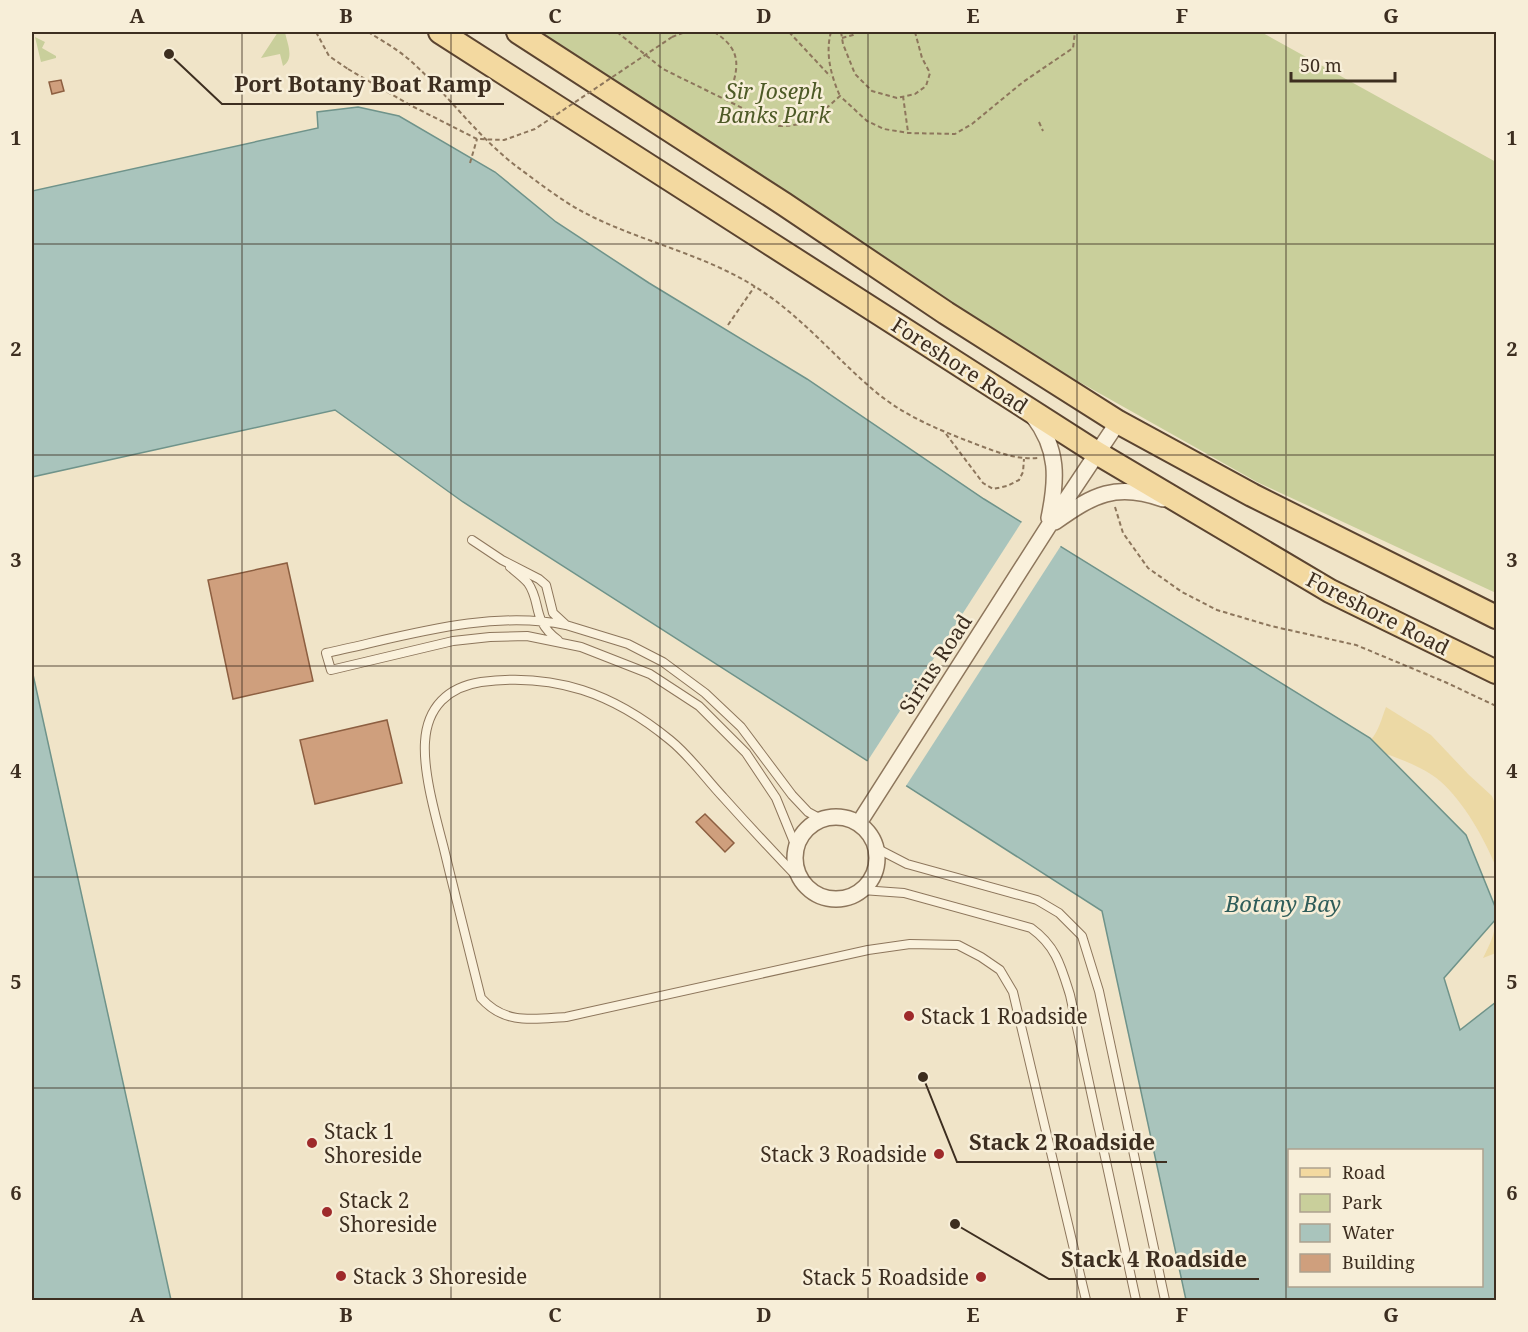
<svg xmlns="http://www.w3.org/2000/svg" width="1528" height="1332" viewBox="0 0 1528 1332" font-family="'Noto Serif',serif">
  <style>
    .green { fill: #c9cf9b }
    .sand { fill: #ecd9a5 }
    .water { fill: #a9c4bc; stroke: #6f938a; stroke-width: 1.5; fill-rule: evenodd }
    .pier { fill: #f0e4c8 }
    .building { fill: #cf9f7d; stroke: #8d5f41; stroke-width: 1.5 }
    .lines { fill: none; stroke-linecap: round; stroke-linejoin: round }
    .lane-casing { stroke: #8d765c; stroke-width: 10 }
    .street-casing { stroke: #8d765c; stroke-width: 18 }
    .primary-casing { stroke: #5b4430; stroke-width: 26 }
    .path { stroke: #8d765c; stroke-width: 2; stroke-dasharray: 4.5 3; stroke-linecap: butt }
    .lane { stroke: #faf1dc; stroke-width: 8 }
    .street { stroke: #faf1dc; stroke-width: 15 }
    .primary { stroke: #f3d9a0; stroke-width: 22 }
    .path-bridge { stroke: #8d765c; stroke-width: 2; stroke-dasharray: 4.5 3; stroke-linecap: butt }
    .grid { fill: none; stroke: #3d2e20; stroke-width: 1.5; stroke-opacity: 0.55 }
    .poi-dot { fill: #9e2a2b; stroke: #f7eed8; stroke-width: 2 }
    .labels { text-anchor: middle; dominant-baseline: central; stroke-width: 5; stroke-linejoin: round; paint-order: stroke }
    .park-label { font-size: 21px; font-style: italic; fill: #4d5a26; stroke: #f7eed8 }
    .street-label { font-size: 21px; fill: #3d2e20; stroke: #f7eed8 }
    .poi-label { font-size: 21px; fill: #3d2e20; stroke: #f7eed8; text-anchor: start }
    .water-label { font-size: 22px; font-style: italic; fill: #2f5d5a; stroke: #f7eed8 }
    .leader { fill: none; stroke: #3d2e20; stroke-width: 2 }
    .callout-dot { fill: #3d2e20; stroke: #f7eed8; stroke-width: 2 }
    .callout-label { font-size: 22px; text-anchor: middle; font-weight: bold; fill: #3d2e20; stroke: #f7eed8; stroke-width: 5; stroke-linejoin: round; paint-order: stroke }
    .neatline { fill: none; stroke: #3d2e20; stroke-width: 2 }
    .grid-label { font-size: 20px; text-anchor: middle; font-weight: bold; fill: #3d2e20 }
  </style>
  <rect width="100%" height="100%" fill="#f0e4c8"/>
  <path class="green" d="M 278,32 L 285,32 C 287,43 295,59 283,66 L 280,54 L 261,58 Z
    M 537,32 L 1261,32 L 1496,162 L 1496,593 L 1257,482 L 1035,357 Z
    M 35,37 L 45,42 L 42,48 L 56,56 L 56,58 L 41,62 Z"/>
  <path class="sand" d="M 1386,707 L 1431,735 L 1469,775 L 1492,796 L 1496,806 L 1496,867 C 1484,838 1464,802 1440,781 C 1422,765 1386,754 1363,746 C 1377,739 1381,720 1386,707 Z
    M 1496,900 L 1496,953 L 1483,958 C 1488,948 1494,937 1495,925 C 1495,916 1494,909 1496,900 Z"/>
  <path class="water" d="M 358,107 L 399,116 L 495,172 L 556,222 L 649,283 L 807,379 L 984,499 L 1370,738 L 1466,835 L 1496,909 L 1496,919 L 1444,978 L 1460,1030 L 1496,1002 L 1496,1300 L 1186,1300 L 1102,911 L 463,502 L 335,410 L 32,477 L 32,191 L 318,128 L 317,112 ZM 1290,1150 L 1482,1150 L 1482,1286 L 1290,1286 Z
    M 32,670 L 171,1300 L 32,1300 Z"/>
  <path class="pier" d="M 1023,520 L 1062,544 L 904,789 L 865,765 Z"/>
  <path class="building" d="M 61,80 L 64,91 L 52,94 L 49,82 Z
    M 287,563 L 313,681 L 233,699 L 208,580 Z
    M 387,720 L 402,783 L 315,804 L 300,740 Z
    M 705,814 L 734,843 L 725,852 L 696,822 Z"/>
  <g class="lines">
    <defs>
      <path id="lane" d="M 472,540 L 502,560 L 539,579 L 546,585 L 553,613 L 566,625 L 628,644 L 663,662 L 705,693 L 741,727 L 792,795 L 808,812 L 821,819
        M 510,567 C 516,572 523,577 528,583 C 542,603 531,620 558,640
        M 566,625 C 489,609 402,637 326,653 L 331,670 L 453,641 L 490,637 L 527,636 L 581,647 L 650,674 L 699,706 L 746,753 L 776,798 L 796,847
        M 876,848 L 907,864 L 1037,900 L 1059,913 L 1082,936 L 1099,991 L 1165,1300
        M 803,883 C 776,855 749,826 723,797 C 706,779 690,756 670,740 C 614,694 555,672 481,682 C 448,687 427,707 425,742 C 423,773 436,818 444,849 C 456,899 469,949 481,998 C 505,1025 533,1019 566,1017 L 868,950 L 910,944 L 958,945 L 981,957 L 1000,970 L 1013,992 L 1086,1300
        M 862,890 L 904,893 L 1031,928 C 1056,946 1061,966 1070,995 L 1136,1300"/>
      <path id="street" d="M 1033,416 C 1059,449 1057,480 1049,518
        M 1055,522 C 1093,495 1116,482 1163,499
        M795 858a41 41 0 1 1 82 0a41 41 0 1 1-82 0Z
        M 859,823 L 1048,527 L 1118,422"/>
      <path id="primary" d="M 440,32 L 1097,453 L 1330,591 L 1496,672
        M 518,32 L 784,204 L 946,313 L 1118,422 L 1252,495 L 1496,617"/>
    </defs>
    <use href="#lane" class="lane-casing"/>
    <use href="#street" class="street-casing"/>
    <use href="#primary" class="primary-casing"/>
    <path class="path" d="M 316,32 L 329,56 L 348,69
      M 368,32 C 383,41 400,51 413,63 C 449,96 477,136 516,166 C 535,180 562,201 583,212 C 638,241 701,253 754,286 C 801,315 835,358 877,393 C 905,416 939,430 973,443 C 994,451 1015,460 1038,458
      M 617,32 L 663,69 L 779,126 C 810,126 817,116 840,96 L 867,121 L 884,129 L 908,133 L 955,134 L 972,124 L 1023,82 L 1073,48 L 1075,32
      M 714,32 C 745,51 738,71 727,101
      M 789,32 L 830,76
      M 831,32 C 825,53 831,76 840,96
      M 841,32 L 843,44 L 855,74 L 872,91 L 897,98 L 915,94 L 926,86 L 930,73 L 922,58 L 915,32
      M 672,37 L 685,32
      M 842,38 L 853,35 L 855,32
      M 903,96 L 908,132
      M 1039,122 L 1043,131
      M 470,163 L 477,139
      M 728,325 L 755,286
      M 946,434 L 983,483 L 993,489 L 1007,486 L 1019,480 L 1023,472 L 1024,459
      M 1115,507 L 1123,533 L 1148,568 L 1182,592 L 1217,610 L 1271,626 L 1356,645 L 1445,682 L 1496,706"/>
    <use href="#lane" class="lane"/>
    <use href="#street" class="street"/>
    <use href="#primary" class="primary"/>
    <path class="path-bridge" d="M 348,69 L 410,105 L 477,139 L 504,140 L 535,129 L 672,37"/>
  </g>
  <path class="grid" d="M 242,32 L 242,1300M 451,32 L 451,1300M 660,32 L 660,1300M 868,32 L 868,1300M 1077,32 L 1077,1300M 1286,32 L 1286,1300M 32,244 L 1496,244M 32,455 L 1496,455M 32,666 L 1496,666M 32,877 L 1496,877M 32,1088 L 1496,1088"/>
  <g class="poi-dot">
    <circle cx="909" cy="1016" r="6"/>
    <circle cx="312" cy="1143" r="6"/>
    <circle cx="939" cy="1154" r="6"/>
    <circle cx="327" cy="1212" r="6"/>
    <circle cx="341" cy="1276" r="6"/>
    <circle cx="981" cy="1277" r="6"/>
  </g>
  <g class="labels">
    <g class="park-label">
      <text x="774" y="91">Sir Joseph<tspan x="774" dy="24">Banks Park</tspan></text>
    </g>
    <g class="street-label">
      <text transform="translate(960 365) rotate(33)">Foreshore Road</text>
      <text transform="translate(1378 613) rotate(27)">Foreshore Road</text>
      <text transform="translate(935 664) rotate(-57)">Sirius Road</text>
    </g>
    <g class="poi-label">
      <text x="921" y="1016">Stack 1 Roadside</text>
      <text x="324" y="1131">Stack 1<tspan x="324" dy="24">Shoreside</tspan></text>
      <text x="927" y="1154" text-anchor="end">Stack 3 Roadside</text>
      <text x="339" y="1200">Stack 2<tspan x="339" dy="24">Shoreside</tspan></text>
      <text x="353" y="1276">Stack 3 Shoreside</text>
      <text x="969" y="1277" text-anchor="end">Stack 5 Roadside</text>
    </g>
    <g class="water-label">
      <text x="1283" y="903">Botany Bay</text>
    </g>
  </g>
  <path class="leader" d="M169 54L222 104H504M923 1077L957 1162H1167M955 1224L1049 1279H1259"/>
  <g class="callout-dot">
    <circle cx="169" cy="54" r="6"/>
    <circle cx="923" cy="1077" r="6"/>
    <circle cx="955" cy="1224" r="6"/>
  </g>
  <g class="callout-label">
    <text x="363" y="92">Port Botany Boat Ramp</text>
    <text x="1062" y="1150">Stack 2 Roadside</text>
    <text x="1154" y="1267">Stack 4 Roadside</text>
  </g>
  <rect width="1528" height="1332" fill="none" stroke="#f7eed8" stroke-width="66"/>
  <rect x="1288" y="1149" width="195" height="138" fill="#f7eed8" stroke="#ada18e" stroke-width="1.5"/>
  <rect x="1300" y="1168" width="30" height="9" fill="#f3d9a0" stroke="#ada18e" stroke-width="1.5"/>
  <text x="1342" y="1179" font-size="18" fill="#3d2e20">Road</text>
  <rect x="1300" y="1194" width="30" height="18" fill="#c9cf9b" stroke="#ada18e" stroke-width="1.5"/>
  <text x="1342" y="1209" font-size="18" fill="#3d2e20">Park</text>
  <rect x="1300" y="1224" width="30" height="18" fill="#a9c4bc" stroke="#ada18e" stroke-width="1.5"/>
  <text x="1342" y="1239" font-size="18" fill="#3d2e20">Water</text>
  <rect x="1300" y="1254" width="30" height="18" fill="#cf9f7d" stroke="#ada18e" stroke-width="1.5"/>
  <text x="1342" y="1269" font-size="18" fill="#3d2e20">Building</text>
  <path d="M1291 72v9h104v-9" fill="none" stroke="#3d2e20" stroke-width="3"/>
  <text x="1300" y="72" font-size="18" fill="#3d2e20" stroke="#f7eed8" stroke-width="4.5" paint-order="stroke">50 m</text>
  <rect x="33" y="33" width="1462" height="1266" class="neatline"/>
  <g class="grid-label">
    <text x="137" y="23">A</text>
    <text x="346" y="23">B</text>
    <text x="555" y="23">C</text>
    <text x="764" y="23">D</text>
    <text x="973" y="23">E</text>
    <text x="1182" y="23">F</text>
    <text x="1391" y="23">G</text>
    <text x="16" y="145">1</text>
    <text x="1512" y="145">1</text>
    <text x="16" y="356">2</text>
    <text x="1512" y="356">2</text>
    <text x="16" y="567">3</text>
    <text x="1512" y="567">3</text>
    <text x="16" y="778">4</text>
    <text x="1512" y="778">4</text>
    <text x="16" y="989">5</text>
    <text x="1512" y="989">5</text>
    <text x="16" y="1200">6</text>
    <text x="1512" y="1200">6</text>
    <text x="137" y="1322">A</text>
    <text x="346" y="1322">B</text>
    <text x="555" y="1322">C</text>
    <text x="764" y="1322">D</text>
    <text x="973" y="1322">E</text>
    <text x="1182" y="1322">F</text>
    <text x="1391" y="1322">G</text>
  </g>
</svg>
